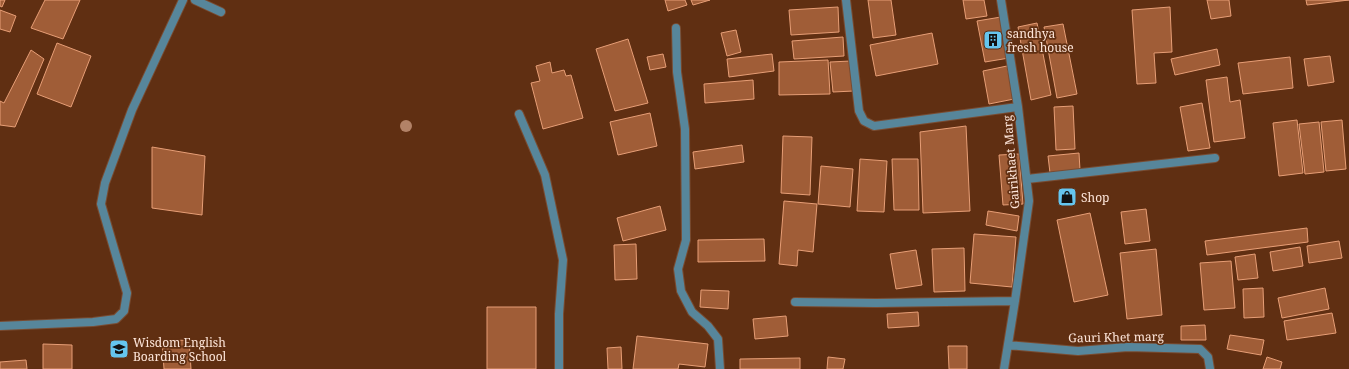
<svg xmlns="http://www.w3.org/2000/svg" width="1349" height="369" viewBox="0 0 1349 369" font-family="'Noto Serif',serif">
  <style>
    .building { fill: #a05d37; stroke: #e79e76 }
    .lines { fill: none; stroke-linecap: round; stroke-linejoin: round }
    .street-casing { stroke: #794c32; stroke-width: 10 }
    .street { stroke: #57869b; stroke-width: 8 }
    .tree { fill: #b28267 }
    .labels { text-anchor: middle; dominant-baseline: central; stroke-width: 3.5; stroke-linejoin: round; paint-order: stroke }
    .poi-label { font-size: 12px; fill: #fee6da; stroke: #602f12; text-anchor: start }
    .street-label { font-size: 12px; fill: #fee6da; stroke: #602f12 }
  </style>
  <rect width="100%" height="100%" fill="#602f12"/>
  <path class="building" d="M 0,0 L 5,0 L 2,7 L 0,6 Z
    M 45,0 L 80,0 L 63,39 L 31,28 Z
    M 665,0 L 685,0 L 687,5 L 668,11 Z
    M 691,0 L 710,0 L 693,5 Z
    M 868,0 L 891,0 L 896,35 L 873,38 Z
    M 963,0 L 984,0 L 987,16 L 966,19 Z
    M 1207,0 L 1229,0 L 1231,16 L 1211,19 Z
    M 1306,0 L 1349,0 L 1307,5 Z
    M 838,7 L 839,32 L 791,35 L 789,10 Z
    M 1170,7 L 1172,52 L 1154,53 L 1156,83 L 1137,84 L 1132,10 Z
    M 0,10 L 16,16 L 10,32 L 0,29 Z
    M 1001,17 L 1009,58 L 985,62 L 977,21 Z
    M 1037,23 L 1051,95 L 1031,100 L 1018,27 Z
    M 1063,24 L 1077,94 L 1057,98 L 1044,27 Z
    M 736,30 L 741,52 L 727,56 L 721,33 Z
    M 932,33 L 938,64 L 876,76 L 870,45 Z
    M 843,37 L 844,56 L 794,59 L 792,41 Z
    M 628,39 L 648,103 L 615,111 L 596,49 Z
    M 57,43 L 91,56 L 71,107 L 37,94 Z
    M 1217,49 L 1220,65 L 1175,75 L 1171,59 Z
    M 31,50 L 44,59 L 15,127 L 0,125 L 0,101 L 4,103 Z
    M 663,54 L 666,67 L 650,70 L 647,57 Z
    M 772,54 L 774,71 L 729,77 L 727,59 Z
    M 1330,56 L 1334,82 L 1308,86 L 1304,59 Z
    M 1290,57 L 1293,88 L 1243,94 L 1238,63 Z
    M 828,60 L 830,94 L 779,95 L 779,62 Z
    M 851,61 L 854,91 L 833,92 L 830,62 Z
    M 550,62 L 552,73 L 564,70 L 566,76 L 571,75 L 583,118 L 543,129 L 531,83 L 540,81 L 536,66 Z
    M 1007,66 L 1014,99 L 989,104 L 983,71 Z
    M 1227,77 L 1230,102 L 1240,100 L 1245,138 L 1214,142 L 1206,80 Z
    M 753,80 L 754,99 L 705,103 L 704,84 Z
    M 1202,103 L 1210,148 L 1188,151 L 1180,107 Z
    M 1073,106 L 1075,149 L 1056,150 L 1054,107 Z
    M 650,113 L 657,146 L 618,155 L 610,122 Z
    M 1297,120 L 1303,173 L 1279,176 L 1273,123 Z
    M 1342,120 L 1346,169 L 1326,171 L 1321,122 Z
    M 1319,122 L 1324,172 L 1305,174 L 1299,124 Z
    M 966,126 L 970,211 L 923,213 L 920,132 Z
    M 783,136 L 812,137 L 810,195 L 781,193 Z
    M 742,145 L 744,162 L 695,169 L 693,152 Z
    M 152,147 L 205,156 L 202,215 L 152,208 Z
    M 1079,153 L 1080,170 L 1050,173 L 1048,156 Z
    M 1019,154 L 1023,204 L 1003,205 L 999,155 Z
    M 860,159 L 887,161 L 884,212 L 857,211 Z
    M 892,159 L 918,159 L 919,210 L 894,210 Z
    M 821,166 L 853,169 L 850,207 L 818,204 Z
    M 784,201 L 817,204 L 813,252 L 798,250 L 797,266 L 779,264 Z
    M 660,206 L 666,230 L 623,241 L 617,218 Z
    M 1146,209 L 1150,241 L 1125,244 L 1121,212 Z
    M 988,211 L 1019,216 L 1017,231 L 986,225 Z
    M 1090,213 L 1108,295 L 1074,302 L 1057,220 Z
    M 1307,228 L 1308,242 L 1207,255 L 1205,241 Z
    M 974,234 L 1016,237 L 1012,287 L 970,283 Z
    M 764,239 L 765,261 L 698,262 L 698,240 Z
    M 1339,241 L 1342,258 L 1309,263 L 1307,246 Z
    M 636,244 L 637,279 L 615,280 L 614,245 Z
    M 1300,247 L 1303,266 L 1273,271 L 1270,252 Z
    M 964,248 L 965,291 L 934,292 L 932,249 Z
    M 1156,249 L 1162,315 L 1127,319 L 1120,253 Z
    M 916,250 L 922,285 L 896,289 L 890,254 Z
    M 1255,254 L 1258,278 L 1238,280 L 1235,257 Z
    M 1231,261 L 1235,308 L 1204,310 L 1200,263 Z
    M 1263,288 L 1264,317 L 1244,318 L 1243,289 Z
    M 1325,288 L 1329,309 L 1282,318 L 1278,298 Z
    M 701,290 L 729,291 L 728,309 L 700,307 Z
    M 487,307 L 536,307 L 536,369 L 487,369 Z
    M 918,312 L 919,326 L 888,328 L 887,314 Z
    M 1332,313 L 1336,333 L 1287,340 L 1284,321 Z
    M 786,316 L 788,336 L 755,339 L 753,319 Z
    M 1205,325 L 1206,340 L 1181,340 L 1181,326 Z
    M 1230,335 L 1264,340 L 1261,355 L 1227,349 Z
    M 637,336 L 708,344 L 705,367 L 679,364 L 678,369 L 633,369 Z
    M 189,340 L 191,369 L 164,369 L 162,341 Z
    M 43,344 L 72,345 L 72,369 L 43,369 Z
    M 948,346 L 967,346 L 967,369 L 949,369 Z
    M 621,347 L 622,369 L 608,369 L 607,348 Z
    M 828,357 L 845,359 L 843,369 L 827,369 Z
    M 1267,357 L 1282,362 L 1280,369 L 1263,369 Z
    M 800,358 L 800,369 L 740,369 L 740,359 Z
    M 26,360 L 27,369 L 0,369 L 0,362 Z"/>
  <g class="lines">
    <defs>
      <path id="street" d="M 195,0 L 221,12
        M 846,0 L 859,111 L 864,121 L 874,126 L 1018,107
        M 1001,0 L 1018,107 L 1029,201 L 1015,301 L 1004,369
        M 676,28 L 677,72 L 685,129 L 686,240 L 678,269 L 681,291 L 692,312 L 708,326 L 718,339 L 720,369
        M 519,114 L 545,175 L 563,260 L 559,314 L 559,369
        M 1027,179 L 1215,158
        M 795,302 L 876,303 L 1015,301
        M 0,326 L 93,322 L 116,319 L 124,311 L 127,293 L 101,204 L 105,183 L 132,110 L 183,0
        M 1008,345 L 1078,351 L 1128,347 L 1200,349 L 1208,357 L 1210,369"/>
    </defs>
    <use href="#street" class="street-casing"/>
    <use href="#street" class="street"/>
  </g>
  <circle class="tree" cx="406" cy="126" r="6"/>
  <defs>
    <symbol id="building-square" viewBox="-11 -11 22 22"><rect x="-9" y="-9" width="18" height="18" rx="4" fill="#65c5ee" stroke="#602f12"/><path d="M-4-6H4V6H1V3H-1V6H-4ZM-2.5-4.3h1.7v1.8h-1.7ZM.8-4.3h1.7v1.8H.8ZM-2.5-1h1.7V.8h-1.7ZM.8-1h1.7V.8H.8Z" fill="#111"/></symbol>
    <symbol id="shop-square" viewBox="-11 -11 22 22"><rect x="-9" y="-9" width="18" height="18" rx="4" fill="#65c5ee" stroke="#602f12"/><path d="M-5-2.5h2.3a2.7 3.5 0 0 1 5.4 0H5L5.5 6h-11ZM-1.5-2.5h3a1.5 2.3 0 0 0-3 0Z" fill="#111"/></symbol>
    <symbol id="school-square" viewBox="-11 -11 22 22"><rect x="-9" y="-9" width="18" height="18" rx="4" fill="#65c5ee" stroke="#602f12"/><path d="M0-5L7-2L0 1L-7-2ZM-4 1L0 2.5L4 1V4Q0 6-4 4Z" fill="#111"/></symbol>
  </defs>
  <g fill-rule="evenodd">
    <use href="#building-square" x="982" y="29" width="22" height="22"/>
    <use href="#shop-square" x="1056" y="186" width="22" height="22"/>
    <use href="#school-square" x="108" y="338" width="22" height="22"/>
  </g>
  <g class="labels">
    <g class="poi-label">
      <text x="1007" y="33">sandhya<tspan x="1007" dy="14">fresh house</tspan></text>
      <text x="1081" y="197">Shop</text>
      <text x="133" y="342">Wisdom English<tspan x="133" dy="14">Boarding School</tspan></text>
    </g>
    <g class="street-label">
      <text transform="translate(1011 162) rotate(-95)">Gairikhaet Marg</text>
      <text transform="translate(1116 337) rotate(-1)">Gauri Khet marg</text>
    </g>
  </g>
</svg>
